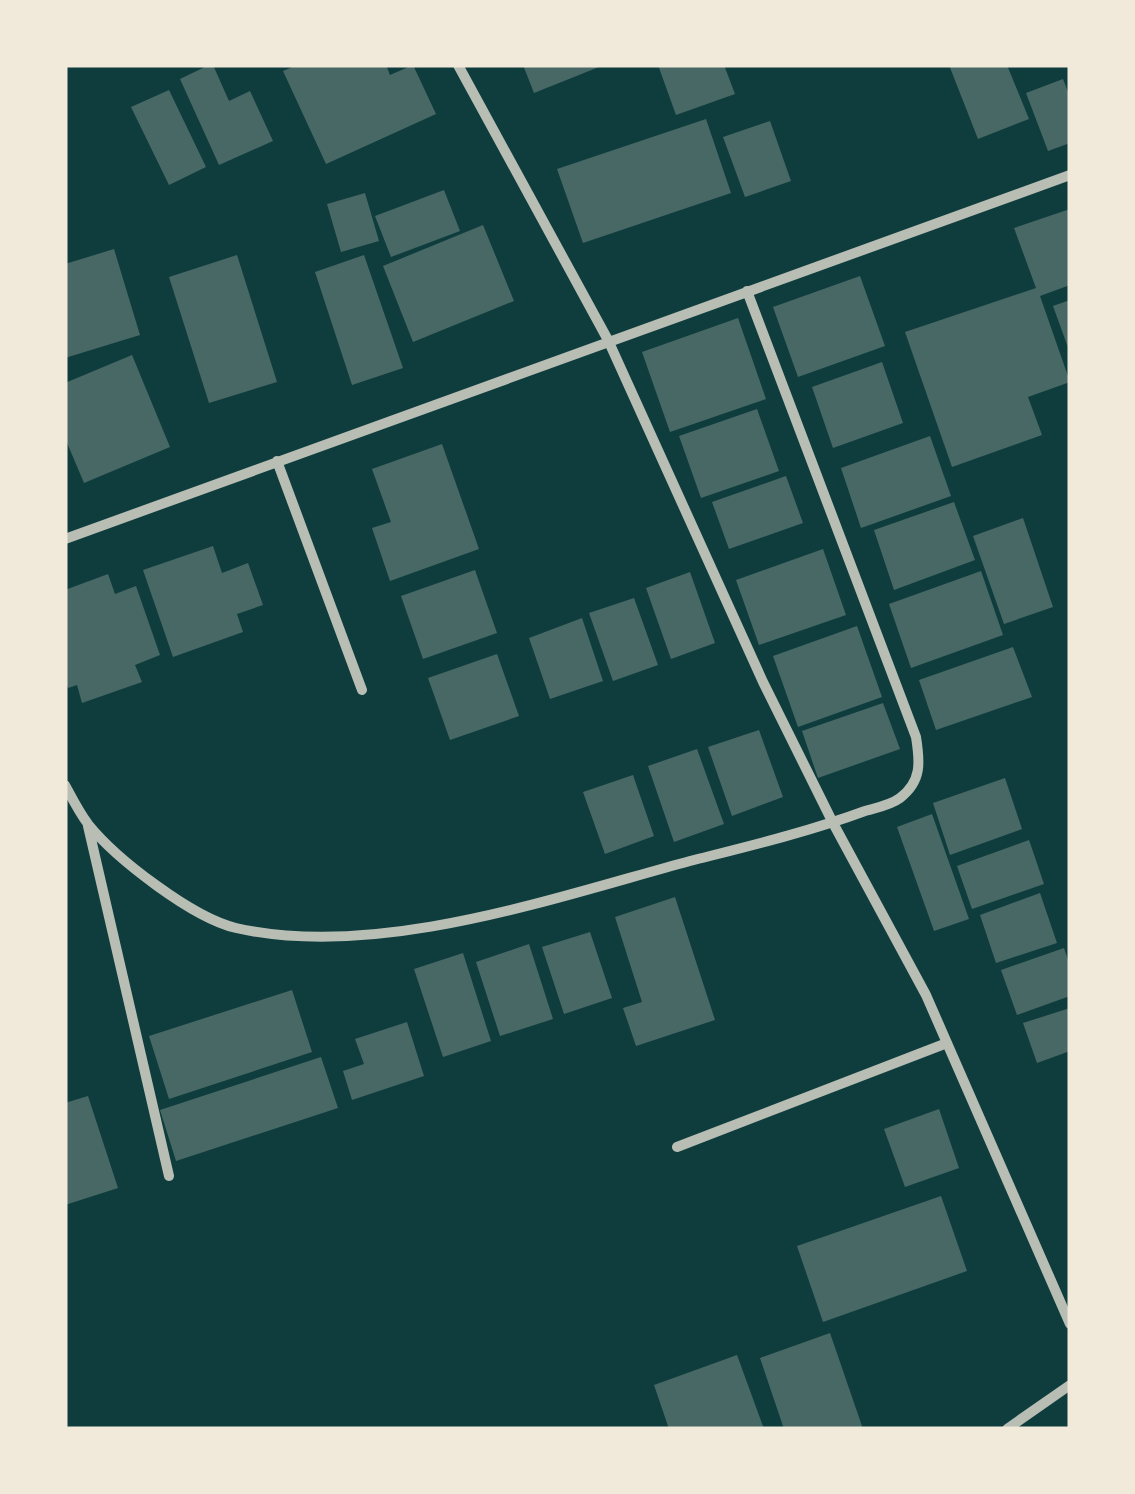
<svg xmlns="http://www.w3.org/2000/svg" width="1135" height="1494" viewBox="0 0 1135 1494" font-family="Karla,sans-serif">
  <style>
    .building { fill: #486865 }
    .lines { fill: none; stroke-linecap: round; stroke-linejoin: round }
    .minor { stroke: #b8beb3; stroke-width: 10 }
  </style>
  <rect width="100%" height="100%" fill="#0f3d3e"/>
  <path class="building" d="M 209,65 L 213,65 L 229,101 L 250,91 L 273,141 L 219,165 L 180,79 Z
    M 297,65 L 386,65 L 390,75 L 413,65 L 436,114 L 326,164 L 283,71 Z
    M 523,65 L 604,65 L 534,93 Z
    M 658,65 L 724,65 L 735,94 L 676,115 Z
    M 949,65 L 1007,65 L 1029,119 L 978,139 Z
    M 1063,79 L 1070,97 L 1070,143 L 1048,151 L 1026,93 Z
    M 169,90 L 206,167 L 169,185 L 131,107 Z
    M 706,119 L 731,193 L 583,243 L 557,169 Z
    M 770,121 L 791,181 L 745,197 L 723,137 Z
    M 444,190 L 460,231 L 391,257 L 375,216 Z
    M 365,193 L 379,241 L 341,252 L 327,204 Z
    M 1070,209 L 1070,285 L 1040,296 L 1070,382 L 1028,397 L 1042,435 L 952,467 L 905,332 L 1036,288 L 1014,228 Z
    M 483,225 L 514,301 L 413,342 L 383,266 Z
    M 114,249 L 140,335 L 65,358 L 65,264 Z
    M 237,255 L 277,382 L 209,403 L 169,277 Z
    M 364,255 L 403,368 L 352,385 L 315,272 Z
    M 860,276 L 885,346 L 798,377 L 773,307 Z
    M 1070,300 L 1070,353 L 1053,306 Z
    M 738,318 L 766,399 L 670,432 L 642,352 Z
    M 132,355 L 170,447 L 84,483 L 65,438 L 65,383 Z
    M 882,362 L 903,423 L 833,448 L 812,387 Z
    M 757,409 L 779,471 L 701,498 L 679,436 Z
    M 930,436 L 951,496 L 861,528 L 841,468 Z
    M 442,444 L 479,549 L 390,581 L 372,528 L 391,522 L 372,469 Z
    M 786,476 L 803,523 L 729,549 L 712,502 Z
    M 954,502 L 975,560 L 894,590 L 874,530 Z
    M 1023,518 L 1053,607 L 1004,624 L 973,536 Z
    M 213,546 L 222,573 L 248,563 L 263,605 L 237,614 L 243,632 L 173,657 L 143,570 Z
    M 823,549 L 846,615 L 759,645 L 736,580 Z
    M 475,570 L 497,633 L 423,659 L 401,596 Z
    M 981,571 L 1003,635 L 911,668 L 889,604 Z
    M 690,572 L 715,643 L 671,659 L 646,588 Z
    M 108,574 L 115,594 L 136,586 L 160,655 L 135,665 L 142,682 L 82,703 L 77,685 L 68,688 L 65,680 L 65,590 Z
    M 634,598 L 658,665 L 613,681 L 589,613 Z
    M 582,618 L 603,681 L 550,699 L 529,638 Z
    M 857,626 L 882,697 L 798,727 L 773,656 Z
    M 1013,647 L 1032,697 L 936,730 L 919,680 Z
    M 497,654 L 519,716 L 450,740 L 428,678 Z
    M 883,703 L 900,749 L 818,778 L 802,731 Z
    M 759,730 L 783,797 L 732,816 L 708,747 Z
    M 697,749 L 724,824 L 674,842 L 648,766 Z
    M 633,775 L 654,836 L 605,854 L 583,792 Z
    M 1005,778 L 1022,829 L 950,855 L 933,803 Z
    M 932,814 L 969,919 L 934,931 L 897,827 Z
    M 1029,840 L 1044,884 L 972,909 L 957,866 Z
    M 1040,893 L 1057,943 L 996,963 L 980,915 Z
    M 675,897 L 715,1020 L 636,1046 L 623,1008 L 642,1002 L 615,917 Z
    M 590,932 L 612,998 L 564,1014 L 542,947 Z
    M 529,944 L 553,1019 L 500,1036 L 476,962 Z
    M 1064,948 L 1070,966 L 1070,996 L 1017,1015 L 1001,970 Z
    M 463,953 L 491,1041 L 443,1057 L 414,969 Z
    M 292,990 L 312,1052 L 169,1099 L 149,1036 Z
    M 1070,1008 L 1070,1051 L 1037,1063 L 1023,1023 Z
    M 407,1022 L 424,1076 L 352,1100 L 343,1071 L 364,1064 L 355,1039 Z
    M 321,1057 L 338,1108 L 176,1161 L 160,1110 Z
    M 88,1096 L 118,1188 L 65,1205 L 65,1103 Z
    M 939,1109 L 959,1168 L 905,1187 L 884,1129 Z
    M 941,1196 L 967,1271 L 823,1322 L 797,1246 Z
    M 830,1333 L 863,1429 L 784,1429 L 760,1358 Z
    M 737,1355 L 764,1429 L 669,1429 L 654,1385 Z"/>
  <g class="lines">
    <path class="minor" d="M 458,65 L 608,340 L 763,682 L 833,823 L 926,995 L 1070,1324
      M 277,461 L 362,690
      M 65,539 L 1070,175
      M 65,785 C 72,798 79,812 88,824 C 116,859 193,918 236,928 C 377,960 553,898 690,861 C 749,846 808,832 865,811 C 876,808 891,805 900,798 C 922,781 920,762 916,737 L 747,291
      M 88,826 L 169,1176
      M 677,1147 L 947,1043
      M 1007,1429 L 1070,1385"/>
  </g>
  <rect width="1135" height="1494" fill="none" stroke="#f1e9da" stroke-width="135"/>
</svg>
